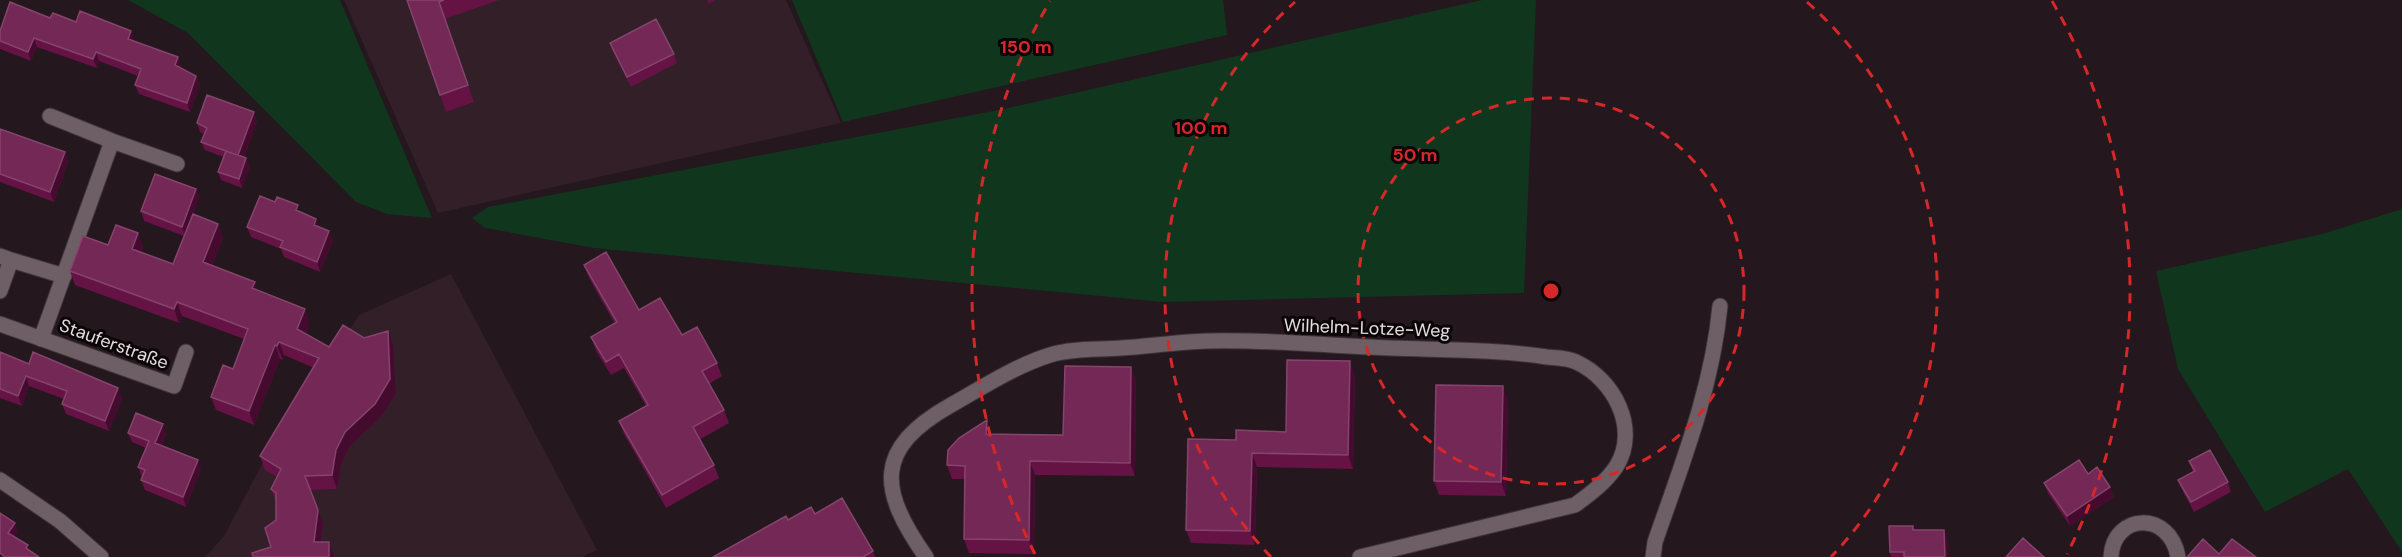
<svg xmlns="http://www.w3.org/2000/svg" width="2402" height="557" viewBox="0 0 2402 557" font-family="'DM Sans',sans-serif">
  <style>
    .built { fill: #321f28 }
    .green { fill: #10361e }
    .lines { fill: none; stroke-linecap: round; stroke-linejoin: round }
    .street-casing { stroke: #3d3437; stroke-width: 17 }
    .street { stroke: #6e5e65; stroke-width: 15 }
    .wall { fill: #651245 }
    .shaded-wall { fill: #450b2e }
    .building { fill: #732856; stroke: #85446b; stroke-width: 1.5 }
    .ring { fill: none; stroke: #d62828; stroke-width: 3; stroke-dasharray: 10 8 }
    .labels { text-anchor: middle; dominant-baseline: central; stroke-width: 6; stroke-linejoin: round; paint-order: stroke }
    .street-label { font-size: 18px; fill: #e7dde1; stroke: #0a0507 }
    .centre { fill: #d62828; stroke: #0a0507; stroke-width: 3 }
    .ring-label { font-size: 18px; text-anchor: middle; font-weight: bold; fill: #d62828; stroke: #0a0507; stroke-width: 6; stroke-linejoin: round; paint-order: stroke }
  </style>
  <rect width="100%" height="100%" fill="#24171d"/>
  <path class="built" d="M 344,0 L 786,0 L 841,123 L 438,213 Z
    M 451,274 L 597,550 L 582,557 L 205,557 L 224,536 L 262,464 L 359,315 Z"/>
  <path class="green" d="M 128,0 L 340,0 L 432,218 L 387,214 L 356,202 L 188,33 Z
    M 792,0 L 1223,0 L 1227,35 L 843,122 Z
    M 1482,0 L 1536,0 L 1524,293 L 1163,302 L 594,248 L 485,228 L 472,218 L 488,207 L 1004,109 Z
    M 2402,209 L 2402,552 L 2348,469 L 2265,512 L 2178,369 L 2156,271 L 2322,234 Z"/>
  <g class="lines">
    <defs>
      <path id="street" d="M 112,141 L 177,164
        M 0,256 L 11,260 L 0,291
        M 11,260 L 64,276
        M 0,324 L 174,386 L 186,352
        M 41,339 L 112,141 L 50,116
        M 0,480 L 60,521 L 101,557
        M 926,557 C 879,490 873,449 951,405 C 983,387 1015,366 1050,355 C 1072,348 1099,350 1121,348 C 1150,346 1178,342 1207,341 C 1267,339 1329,346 1390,348 C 1442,350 1495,349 1547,357 C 1556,358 1568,358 1576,362 C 1614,379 1640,429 1616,467 C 1605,483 1590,494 1575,505 L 1360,557
        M 1653,557 L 1655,542 C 1682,464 1712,389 1720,306
        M 2111,557 C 2113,513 2170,510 2178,557"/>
    </defs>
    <use href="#street" class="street-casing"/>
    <use href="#street" class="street"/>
  </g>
  <path class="wall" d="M 407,0 L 499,0 L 445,19 L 474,102 L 446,112 Z
    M 707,0 L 715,0 L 709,4 Z
    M 50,18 L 131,31 L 134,40 L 134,42 L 178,57 L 181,66 L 180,68 L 196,76 L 200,85 L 190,112 L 139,94 L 135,85 L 138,76 L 99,61 L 97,68 L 37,47 L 31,61 L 0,49 L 0,31 Z
    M 610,43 L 674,54 L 677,63 L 631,87 L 613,52 Z
    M 257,121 L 244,157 L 246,158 L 250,167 L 242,188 L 221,180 L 218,172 L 223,157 L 205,150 L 201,142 L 204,134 L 200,132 L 197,123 Z
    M 0,129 L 65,152 L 68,162 L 54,202 L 0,182 Z
    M 196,189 L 199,198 L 193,214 L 218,224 L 223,238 L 212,266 L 258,291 L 310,323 L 306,334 L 329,347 L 364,338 L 388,331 L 393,344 L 396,393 L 380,418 L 350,446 L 341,464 L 337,489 L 311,490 L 323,524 L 321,542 L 334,556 L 271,547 L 276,520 L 276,502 L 271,489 L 277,477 L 265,470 L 260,456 L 314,368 L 284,355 L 283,360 L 280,359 L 254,425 L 216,410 L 211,397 L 233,369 L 244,339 L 182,316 L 179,323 L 75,285 L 70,271 L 108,245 L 138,233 L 143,247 L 141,252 L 173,264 L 184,236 L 144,221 L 141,211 Z
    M 300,212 L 320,228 L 333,241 L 320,272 L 284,257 L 281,249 L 251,237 L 247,227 Z
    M 584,265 L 639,310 L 682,335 L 717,363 L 722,376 L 709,384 L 724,410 L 729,423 L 699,440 L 714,465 L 719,478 L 666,508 L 624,434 L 619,421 L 646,406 L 624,368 L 611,375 L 596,351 L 591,337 L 615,324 L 589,278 Z
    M 0,352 L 29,364 L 118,388 L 122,398 L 109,431 L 66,414 L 62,404 L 64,399 L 29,386 L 22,406 L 0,398 Z
    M 1131,367 L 1136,381 L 1135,476 L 1035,475 L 1034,554 L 969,553 L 964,539 L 965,479 L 952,479 L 947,465 L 992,434 L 1063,435 Z
    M 1355,375 L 1353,469 L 1257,467 L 1255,545 L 1191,543 L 1186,530 L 1236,440 L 1286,432 Z
    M 1508,400 L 1506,496 L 1439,495 L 1434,481 Z
    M 128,433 L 166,434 L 162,445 L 201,469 L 186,507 L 145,490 L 141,480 L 142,477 L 138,467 L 146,448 L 132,442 Z
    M 2189,461 L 2228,482 L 2231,492 L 2194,512 L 2182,490 L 2178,480 L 2193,472 Z
    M 2088,474 L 2110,487 L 2114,497 L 2070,526 L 2048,493 L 2044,483 Z
    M 815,514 L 873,551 L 875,557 L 713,557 L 788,520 Z
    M 1913,526 L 1915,530 L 1948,539 L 1948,557 L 1891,557 L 1890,552 Z"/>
  <path class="shaded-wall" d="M 131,31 L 134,40 L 131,49 L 128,39 Z
    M 34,38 L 37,47 L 31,61 L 28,52 Z
    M 96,52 L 99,61 L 97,68 L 93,59 Z
    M 178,57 L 181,66 L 178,74 L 175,65 Z
    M 196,76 L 200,85 L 190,112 L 187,103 Z
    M 254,112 L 257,121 L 241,164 L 238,155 Z
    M 65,152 L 68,162 L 54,202 L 50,192 Z
    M 246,158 L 250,167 L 242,188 L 239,179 Z
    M 196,189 L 199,198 L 185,236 L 182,227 Z
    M 316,219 L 320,229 L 314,225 Z
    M 218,224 L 223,238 L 208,276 L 203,262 Z
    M 329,231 L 333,241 L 320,272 L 317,262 Z
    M 138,233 L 143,247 L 137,263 L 132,249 Z
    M 255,282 L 260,296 L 252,288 Z
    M 177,302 L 182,316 L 179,323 L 174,309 Z
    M 305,309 L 310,323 L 302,343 L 297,329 Z
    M 388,331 L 393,344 L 396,393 L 380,418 L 350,446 L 341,464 L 337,489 L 332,475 L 336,450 Z
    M 279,342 L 284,355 L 283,360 L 277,346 Z
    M 275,345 L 280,359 L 254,425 L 249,411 Z
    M 1350,361 L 1355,375 L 1353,469 L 1348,455 Z
    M 1131,367 L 1136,381 L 1135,476 L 1130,463 Z
    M 26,376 L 29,386 L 22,406 L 18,396 Z
    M 1503,386 L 1508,400 L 1506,496 L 1501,482 Z
    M 118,388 L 122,398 L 109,431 L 105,421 Z
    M 987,420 L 992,434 L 986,434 Z
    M 163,424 L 166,434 L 159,452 L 155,443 Z
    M 1252,453 L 1257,467 L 1255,545 L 1250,531 Z
    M 198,460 L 201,469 L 186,507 L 183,497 Z
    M 1030,461 L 1035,475 L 1034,554 L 1029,540 Z
    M 2110,487 L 2114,497 L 2070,526 L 2067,516 Z
    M 318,510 L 323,524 L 319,556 L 314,542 Z
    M 15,523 L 18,532 L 11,541 L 8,533 Z
    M 1944,530 L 1948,539 L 1948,557 L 1945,557 Z
    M 329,542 L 334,556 L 334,557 L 329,557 Z"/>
  <path class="building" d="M 407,0 L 444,0 L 439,2 L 468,85 L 440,95 Z
    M 10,2 L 50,18 L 53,13 L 76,22 L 80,11 L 131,31 L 128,39 L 178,57 L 175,65 L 196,76 L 187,103 L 135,85 L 141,69 L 96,52 L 93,59 L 34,38 L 28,52 L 0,41 L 0,31 Z
    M 656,19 L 674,54 L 627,77 L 610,43 Z
    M 207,95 L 254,112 L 238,155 L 246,158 L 239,179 L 218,172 L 226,151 L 237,155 L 201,142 L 207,128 L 197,123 Z
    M 0,129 L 65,152 L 50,192 L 0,174 Z
    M 155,174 L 196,189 L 182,227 L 141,211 Z
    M 260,196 L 275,202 L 277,197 L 298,205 L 296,210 L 316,219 L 314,225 L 329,231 L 317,262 L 280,247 L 283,241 L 247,227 Z
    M 193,214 L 218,224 L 203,262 L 255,282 L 252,288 L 305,309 L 297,329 L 329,347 L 343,325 L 364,338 L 388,331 L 390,379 L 375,404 L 345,432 L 336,450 L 332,475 L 305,476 L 318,510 L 314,542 L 329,542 L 329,557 L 253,557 L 252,553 L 271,547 L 265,528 L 276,520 L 276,493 L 271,489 L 281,469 L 260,456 L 319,358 L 279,342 L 277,346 L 275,345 L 249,411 L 211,397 L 223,365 L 233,369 L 248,329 L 177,302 L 174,309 L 70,271 L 83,236 L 108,245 L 116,225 L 138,233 L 132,249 L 173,264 Z
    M 606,252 L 639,310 L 660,298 L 682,335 L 697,327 L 717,363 L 702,371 L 724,410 L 693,427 L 714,465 L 662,495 L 619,421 L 648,405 L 619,354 L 606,362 L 591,337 L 617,322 L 584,265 Z
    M 0,352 L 29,364 L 33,352 L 118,388 L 105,421 L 62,404 L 67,391 L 26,376 L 18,396 L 0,389 Z
    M 1287,360 L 1350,361 L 1348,455 L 1252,453 L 1250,531 L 1186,530 L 1188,439 L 1236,440 L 1236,430 L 1286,432 Z
    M 1065,366 L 1131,367 L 1130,463 L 1030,461 L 1029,540 L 964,539 L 965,466 L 947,465 L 948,450 L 959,438 L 987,420 L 986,434 L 1063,435 Z
    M 1436,385 L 1503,386 L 1501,482 L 1434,481 Z
    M 136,413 L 163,424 L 155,443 L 198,460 L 183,497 L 141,480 L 145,470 L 138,467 L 149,441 L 128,433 Z
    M 2210,450 L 2228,482 L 2191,502 L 2178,480 L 2195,471 L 2189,461 Z
    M 2079,460 L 2088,474 L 2097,467 L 2110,487 L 2067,516 L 2044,483 Z
    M 842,498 L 873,551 L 863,557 L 713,557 L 786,516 L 788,520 L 811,507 L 815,514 Z
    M 0,513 L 15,523 L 8,533 L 28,545 L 26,548 L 39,557 L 5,557 L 0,553 Z
    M 1889,526 L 1913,526 L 1913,530 L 1944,530 L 1945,557 L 1904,557 L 1904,552 L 1890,552 Z
    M 2023,538 L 2044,557 L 2006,557 Z
    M 2203,539 L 2219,554 L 2232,539 L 2256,557 L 2187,557 Z"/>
  <g class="ring">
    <circle cx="1551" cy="291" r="193"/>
    <path d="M1271 557A386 386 0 0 1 1295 2M1807 2A386 386 0 0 1 1831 557"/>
    <path d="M1035 554A579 579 0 0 1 1050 1M2052 1A579 579 0 0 1 2067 554"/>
  </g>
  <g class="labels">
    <g class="street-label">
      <text transform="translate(1367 328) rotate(2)">Wilhelm-Lotze-Weg</text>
      <text transform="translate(114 344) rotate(20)">Stauferstraße</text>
    </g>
  </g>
  <circle cx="1551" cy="291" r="9" class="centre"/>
  <g class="ring-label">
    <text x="1026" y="53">150 m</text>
    <text x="1201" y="134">100 m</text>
    <text x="1415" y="161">50 m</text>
  </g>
</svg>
